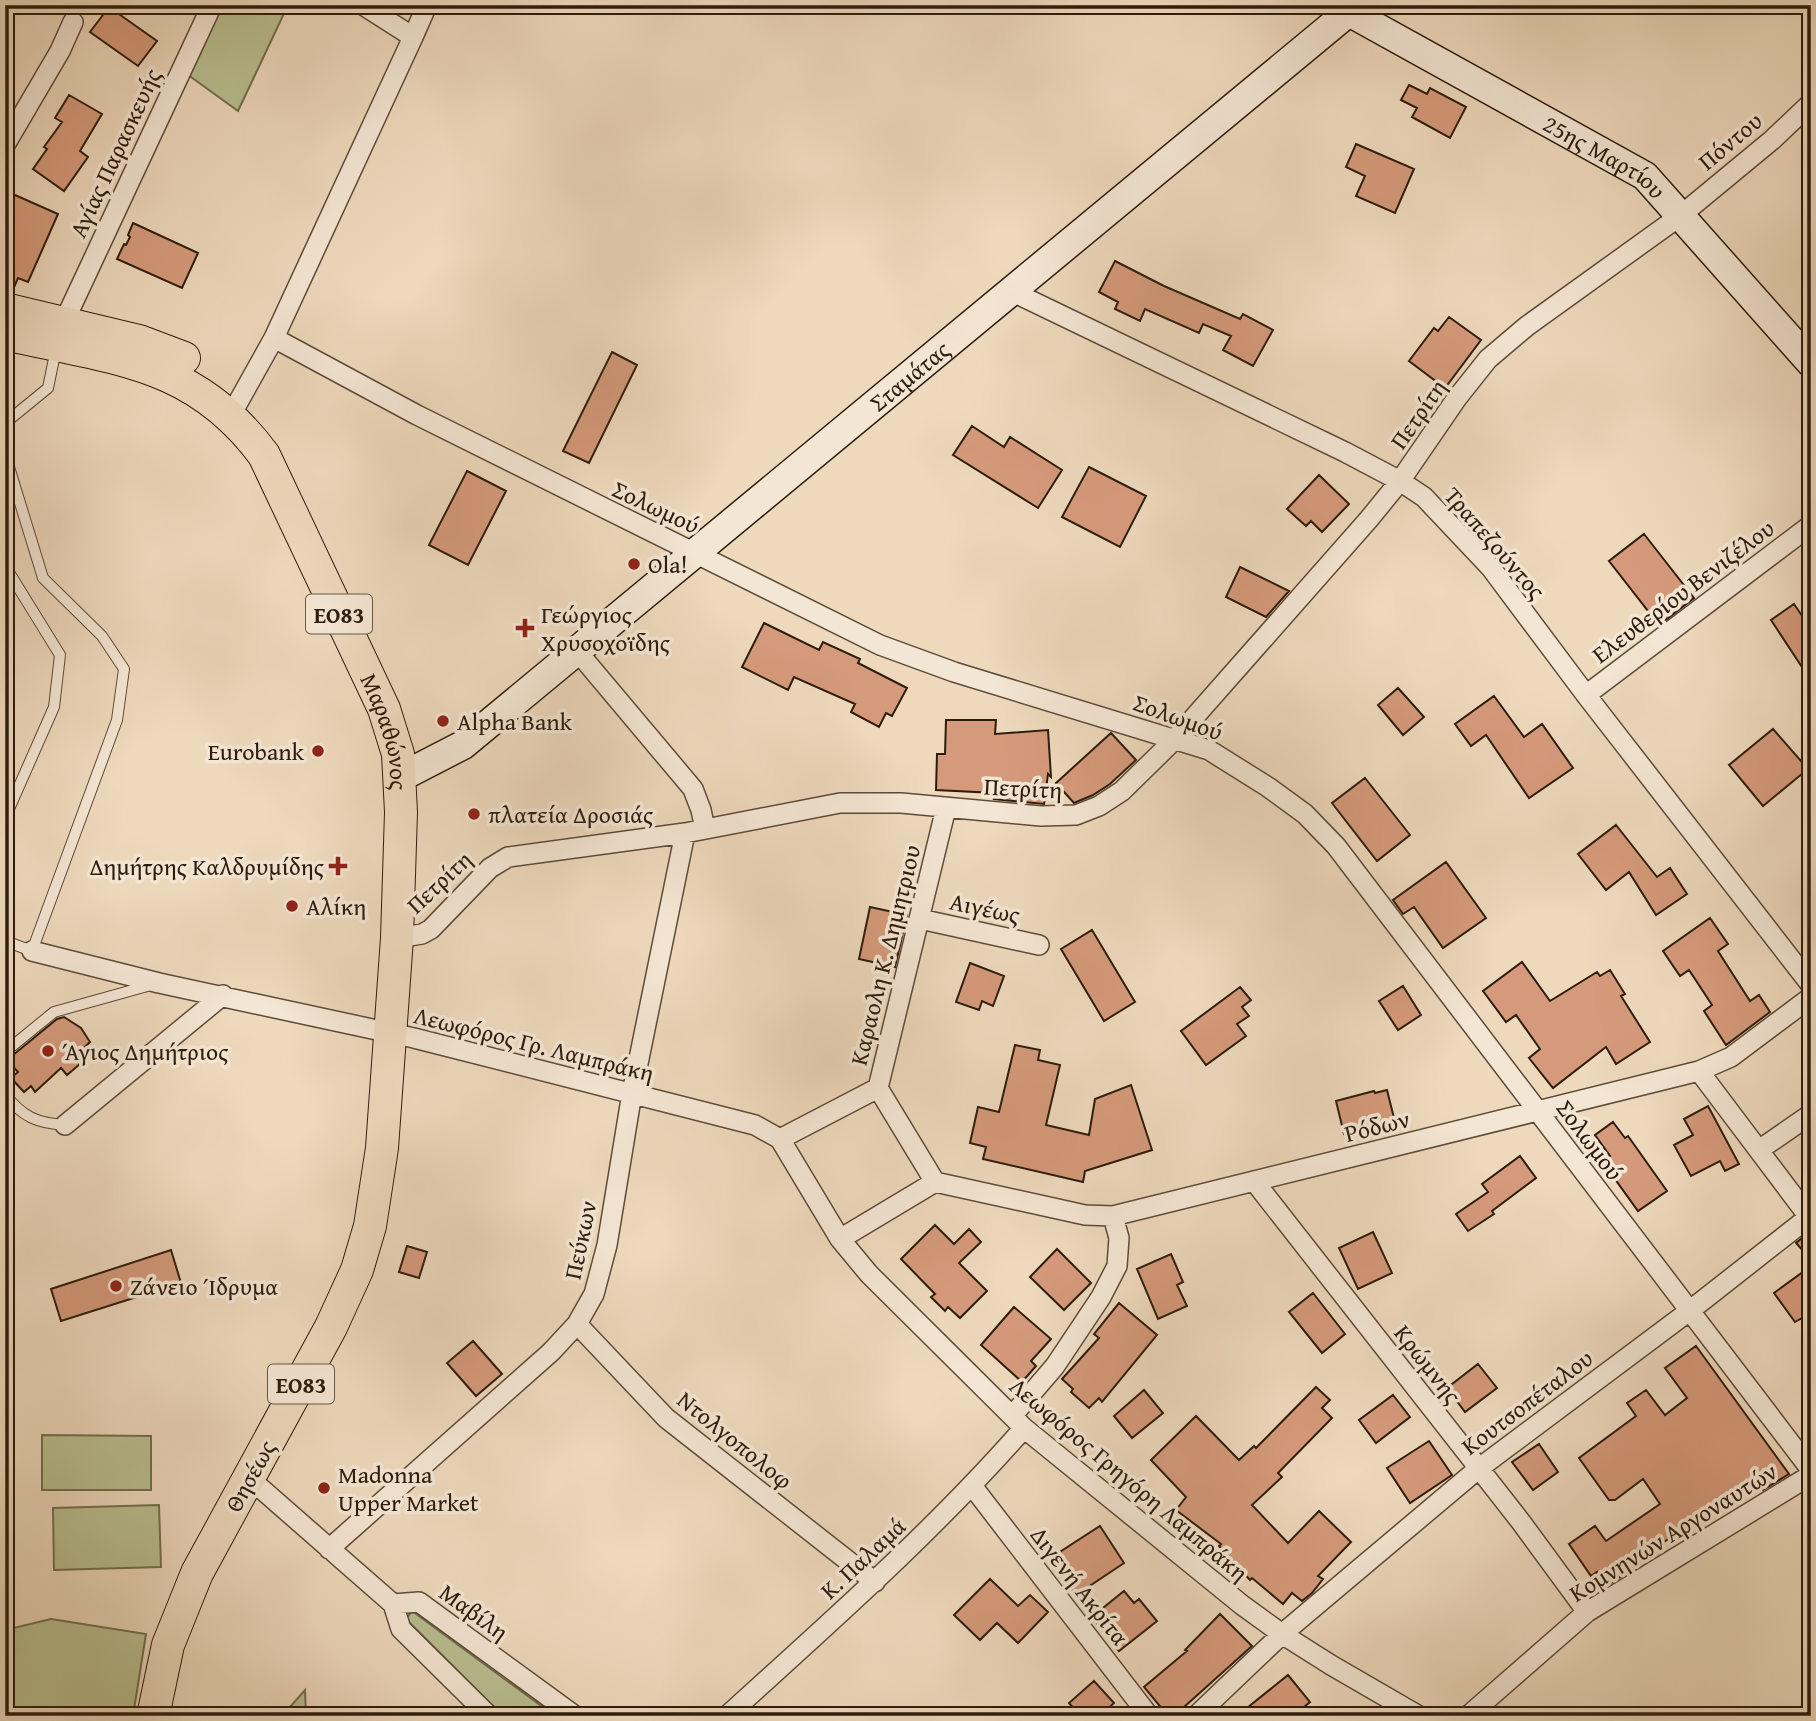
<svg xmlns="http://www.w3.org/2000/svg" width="1816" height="1721" viewBox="0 0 1816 1721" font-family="'Gentium Book Plus',serif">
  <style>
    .green { fill: #b9bf91; stroke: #736e4e; stroke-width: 2 }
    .building { fill: #d59a7b; stroke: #2d1c0c; stroke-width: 2 }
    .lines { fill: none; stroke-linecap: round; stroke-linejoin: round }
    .lane-casing { stroke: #5d4b38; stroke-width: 12 }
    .street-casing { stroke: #5d4b38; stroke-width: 22 }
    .secondary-casing { stroke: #2d1c0c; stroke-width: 31 }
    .primary-casing { stroke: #2d1c0c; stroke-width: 34 }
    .lane { stroke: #f4e6d4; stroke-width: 10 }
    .street { stroke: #f4e6d4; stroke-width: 19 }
    .secondary { stroke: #f4e6d4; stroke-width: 28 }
    .primary { stroke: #eed9bd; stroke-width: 32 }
    .poi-dot { fill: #8f2418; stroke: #f4e6d4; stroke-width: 2.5 }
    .labels { text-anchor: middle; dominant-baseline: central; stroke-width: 7; stroke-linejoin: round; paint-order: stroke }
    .shield { fill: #f4e6d4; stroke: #695948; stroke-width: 2 }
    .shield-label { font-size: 23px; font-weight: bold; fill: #2d1c0c }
    .street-label { font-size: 24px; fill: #2d1c0c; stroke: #f4e6d4 }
    .poi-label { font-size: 24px; fill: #2d1c0c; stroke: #f4e6d4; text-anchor: start }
  </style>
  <rect width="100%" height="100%" fill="#eed9bd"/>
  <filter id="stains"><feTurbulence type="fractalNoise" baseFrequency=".00286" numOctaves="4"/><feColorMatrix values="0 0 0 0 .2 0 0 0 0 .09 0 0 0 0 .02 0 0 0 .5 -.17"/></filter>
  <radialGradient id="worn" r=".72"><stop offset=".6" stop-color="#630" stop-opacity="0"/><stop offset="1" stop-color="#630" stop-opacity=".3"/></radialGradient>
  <path class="green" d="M 217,5 L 288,5 L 238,111 L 184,72 Z
    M 42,1435 L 151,1436 L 151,1490 L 42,1490 Z
    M 159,1505 L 161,1567 L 54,1570 L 53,1508 Z
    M 412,1611 L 555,1716 L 503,1716 L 406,1619 Z
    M 51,1619 L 146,1634 L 133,1716 L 5,1716 L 5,1630 Z
    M 305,1690 L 306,1716 L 282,1716 Z"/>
  <path class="building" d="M 109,7 L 157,41 L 138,66 L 90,32 Z
    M 1409,85 L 1427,94 L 1430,88 L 1466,107 L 1450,138 L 1412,117 L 1417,108 L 1401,100 Z
    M 69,95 L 102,114 L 80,151 L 88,157 L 64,191 L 33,169 L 47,149 L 44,147 L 62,122 L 55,118 Z
    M 1356,144 L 1414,169 L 1395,213 L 1356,196 L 1365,176 L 1346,167 Z
    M 15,195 L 58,214 L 28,282 L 18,278 L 12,292 L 5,291 L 5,215 Z
    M 133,223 L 198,253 L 182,288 L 117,259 L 124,244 L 126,245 L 130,237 L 128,235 Z
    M 1115,261 L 1164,286 L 1240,319 L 1243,314 L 1273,330 L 1253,366 L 1223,350 L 1231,336 L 1203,324 L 1199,333 L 1145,309 L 1140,321 L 1115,309 L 1118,302 L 1099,292 Z
    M 1449,317 L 1481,340 L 1445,388 L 1409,361 L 1434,328 L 1438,331 Z
    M 612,352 L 637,365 L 589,463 L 563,451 Z
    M 972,426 L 1004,447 L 1010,437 L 1062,470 L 1038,508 L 953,455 Z
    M 1089,467 L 1146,496 L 1120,547 L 1062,517 Z
    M 467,471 L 506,491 L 468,565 L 429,545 Z
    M 1319,475 L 1349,504 L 1322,532 L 1311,521 L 1306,526 L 1287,509 Z
    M 1644,534 L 1694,598 L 1659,625 L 1609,561 Z
    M 1240,567 L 1289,591 L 1266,617 L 1226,597 Z
    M 1794,604 L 1811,629 L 1811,661 L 1802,667 L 1771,620 Z
    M 764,623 L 819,650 L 823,642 L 860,659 L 858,663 L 907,688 L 892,716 L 886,713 L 879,727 L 851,712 L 855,704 L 794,677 L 788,690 L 742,667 Z
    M 1398,688 L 1424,717 L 1403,735 L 1378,705 Z
    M 1494,696 L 1524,737 L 1542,724 L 1573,768 L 1529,798 L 1486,735 L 1471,746 L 1455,724 Z
    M 946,720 L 996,720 L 995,734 L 1048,730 L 1051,777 L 1048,774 L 1044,804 L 994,799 L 995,793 L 936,790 L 937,754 L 945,754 Z
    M 1773,729 L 1808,769 L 1763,806 L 1729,765 Z
    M 1111,733 L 1136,760 L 1110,784 L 1093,795 L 1074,803 L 1056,783 Z
    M 1365,778 L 1410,835 L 1377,861 L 1332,803 Z
    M 1616,825 L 1657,877 L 1670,868 L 1687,894 L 1656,915 L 1629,872 L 1606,890 L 1578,854 Z
    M 1446,862 L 1486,918 L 1443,948 L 1414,907 L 1403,914 L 1393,900 Z
    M 870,907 L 907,915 L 895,967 L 859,959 Z
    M 1710,918 L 1728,944 L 1718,951 L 1750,1001 L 1759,995 L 1770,1012 L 1726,1045 L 1704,1011 L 1712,1005 L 1689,970 L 1680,976 L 1663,951 Z
    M 1092,930 L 1135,1002 L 1104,1021 L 1061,949 Z
    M 1522,962 L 1550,1001 L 1597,972 L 1600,976 L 1610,970 L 1625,994 L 1621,996 L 1650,1042 L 1616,1064 L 1606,1047 L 1553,1088 L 1529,1058 L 1540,1049 L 1516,1015 L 1506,1022 L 1483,991 Z
    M 970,963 L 1004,976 L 993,1006 L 982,1001 L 979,1010 L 956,1002 Z
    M 1403,986 L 1421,1015 L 1398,1030 L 1379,1001 Z
    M 1240,987 L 1251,1000 L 1242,1007 L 1249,1016 L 1237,1024 L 1246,1036 L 1206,1065 L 1181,1031 Z
    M 64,1017 L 81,1028 L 90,1042 L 74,1057 L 80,1064 L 67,1075 L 61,1068 L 35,1092 L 31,1086 L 24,1092 L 11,1078 L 18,1072 L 7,1060 L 57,1019 Z
    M 1015,1045 L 1040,1050 L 1038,1060 L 1060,1065 L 1046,1125 L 1089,1135 L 1095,1099 L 1131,1085 L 1152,1150 L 1085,1171 L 1083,1182 L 983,1159 L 986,1147 L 970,1143 L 978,1107 L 999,1112 Z
    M 1387,1090 L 1395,1122 L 1344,1134 L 1336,1101 L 1374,1091 L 1375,1093 Z
    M 1708,1106 L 1739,1164 L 1725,1171 L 1720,1161 L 1691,1176 L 1674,1145 L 1693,1135 L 1684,1119 Z
    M 1613,1122 L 1625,1138 L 1628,1136 L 1667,1191 L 1638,1211 L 1602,1161 L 1610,1156 L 1595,1135 Z
    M 1520,1156 L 1536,1178 L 1492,1211 L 1494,1214 L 1468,1231 L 1456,1214 L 1488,1192 L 1482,1184 Z
    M 935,1225 L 954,1244 L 969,1229 L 981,1242 L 959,1263 L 987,1291 L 960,1318 L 948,1307 L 945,1311 L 931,1297 L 935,1294 L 901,1259 Z
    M 1811,1231 L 1811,1260 L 1796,1243 Z
    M 1373,1232 L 1392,1273 L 1358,1289 L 1339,1248 Z
    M 407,1246 L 427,1252 L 419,1278 L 399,1272 Z
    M 1057,1249 L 1091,1283 L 1064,1310 L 1030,1277 Z
    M 171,1250 L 181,1283 L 61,1321 L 51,1289 Z
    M 1171,1254 L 1183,1282 L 1177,1285 L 1187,1306 L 1158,1319 L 1137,1269 Z
    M 1811,1266 L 1811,1330 L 1802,1318 L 1795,1322 L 1774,1293 Z
    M 1313,1293 L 1345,1334 L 1322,1353 L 1289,1312 Z
    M 1119,1303 L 1157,1335 L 1102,1402 L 1099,1398 L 1089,1408 L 1071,1392 L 1073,1389 L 1062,1379 L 1099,1338 L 1094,1334 Z
    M 1014,1307 L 1051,1339 L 1031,1361 L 1036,1366 L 1022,1382 L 981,1345 Z
    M 473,1341 L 502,1374 L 476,1396 L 447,1363 Z
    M 1696,1346 L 1789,1474 L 1763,1490 L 1756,1481 L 1661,1544 L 1663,1546 L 1631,1568 L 1632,1569 L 1606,1586 L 1597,1572 L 1591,1576 L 1569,1544 L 1595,1526 L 1606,1541 L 1660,1504 L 1643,1479 L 1615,1500 L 1609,1500 L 1579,1458 L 1636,1416 L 1627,1403 L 1646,1390 L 1665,1415 L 1687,1398 L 1665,1368 Z
    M 1478,1364 L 1497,1388 L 1465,1412 L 1447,1388 Z
    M 1316,1387 L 1330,1400 L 1322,1408 L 1332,1418 L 1278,1473 L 1282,1477 L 1252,1505 L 1288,1543 L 1319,1511 L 1351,1542 L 1318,1576 L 1323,1579 L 1312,1593 L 1302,1601 L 1292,1593 L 1283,1604 L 1252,1578 L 1250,1580 L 1219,1546 L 1221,1544 L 1176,1510 L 1186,1497 L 1151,1460 L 1196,1416 L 1239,1460 L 1254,1446 L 1256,1448 Z
    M 1144,1390 L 1163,1413 L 1132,1438 L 1114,1416 Z
    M 1393,1395 L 1410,1417 L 1376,1443 L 1359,1420 Z
    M 1429,1441 L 1452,1475 L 1410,1503 L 1387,1468 Z
    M 1539,1444 L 1558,1472 L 1533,1490 L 1512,1462 Z
    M 1100,1526 L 1124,1563 L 1076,1595 L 1052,1557 Z
    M 990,1579 L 1018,1606 L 1030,1595 L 1048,1612 L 1018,1643 L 997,1623 L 980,1640 L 954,1615 Z
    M 1124,1591 L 1134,1603 L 1139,1599 L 1157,1621 L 1119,1651 L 1092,1617 Z
    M 1220,1614 L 1252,1646 L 1174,1716 L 1168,1716 L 1144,1687 L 1187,1651 L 1185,1650 Z
    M 1288,1675 L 1310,1702 L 1293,1716 L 1237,1716 Z
    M 1094,1681 L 1114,1703 L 1100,1716 L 1080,1716 L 1069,1703 Z"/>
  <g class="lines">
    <defs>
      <path id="lane" d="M 5,566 L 60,655 L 54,707 L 5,818
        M 5,941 L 32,951 L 117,720 L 124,669 L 102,636 L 43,578 L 9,467 L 6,434 L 10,419 L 48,388 L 56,349
        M 5,1052 L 54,1012 L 151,985
        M 5,1094 C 22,1117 37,1123 65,1125"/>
      <path id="street" d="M 413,37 L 427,5
        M 5,145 L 60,51 L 73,22
        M 1013,292 L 1345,452 L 1400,481 L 1424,497 L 1491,568 L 1586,695 L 1811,985
        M 57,329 L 64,322 L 212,5
        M 274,338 L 417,415 L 880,645 L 954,672 L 1209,750 L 1268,787 L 1305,814 L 1336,846 L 1811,1470
        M 231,415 L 274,338 L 413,37 L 363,5
        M 577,651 L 693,789 L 701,810 L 705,829
        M 1586,695 L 1811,525
        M 920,919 L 1039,945
        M 397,938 L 422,934 L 431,929 L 490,868 L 508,857 L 685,833 L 840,803 L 901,803 L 1041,816 L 1076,815 L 1099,806 L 1122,791 L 1175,739 L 1369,519 L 1400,481 L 1457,398 L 1488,359 L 1527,326 L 1680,216 L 1772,140 L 1811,103
        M 32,951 L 159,983 L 414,1038 L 755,1125 L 780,1139 L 840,1239 L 869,1274 L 1024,1428 L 1242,1605 L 1282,1634 L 1331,1665 L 1419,1716
        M 65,1125 L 223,995
        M 780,1139 L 878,1088
        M 1759,1150 L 1811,1114
        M 1254,1181 L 1521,1522 L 1587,1612
        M 935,1182 L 1085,1215 L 1113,1216 L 1699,1071 L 1731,1057 L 1811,997
        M 935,1182 L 878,1088 L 946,808
        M 840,1239 L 935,1182
        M 577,1324 L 666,1418 L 875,1582
        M 1012,1416 L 1055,1366 L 1101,1297 L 1117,1266 L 1119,1238 L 1113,1216
        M 249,1478 L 393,1604 L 419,1602 L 575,1716
        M 973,1487 L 1149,1716
        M 329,1549 L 551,1352 L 577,1324 L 594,1294 L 607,1245 L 632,1093 L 685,833
        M 393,1604 L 401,1629 L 489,1716
        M 727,1716 C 829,1623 933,1532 1024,1428
        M 1196,1716 L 1282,1634 L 1478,1469 L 1688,1312 L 1809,1217 L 1699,1071
        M 1468,1716 L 1587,1612 L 1811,1475"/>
      <g id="secondary">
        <path id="s1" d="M 1349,12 L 1645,176 L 1811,363"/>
        <path id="s2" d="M 401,777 L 463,745 L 1357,5"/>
      </g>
      <g id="primary">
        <path d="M 5,309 L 139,341 L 184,358"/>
        <path id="s3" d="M 5,334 C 112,359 194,360 264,455 L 384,709 L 398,754 L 401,812 L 397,938 L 382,1148 L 370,1226 L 357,1270 L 331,1327 L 197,1573 L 168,1645 L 153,1716"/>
      </g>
    </defs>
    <use href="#lane" class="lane-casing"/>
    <use href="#street" class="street-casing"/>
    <use href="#secondary" class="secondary-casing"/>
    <use href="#primary" class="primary-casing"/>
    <use href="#lane" class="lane"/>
    <use href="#street" class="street"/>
    <use href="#secondary" class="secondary"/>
    <use href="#primary" class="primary"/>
  </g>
  <g class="poi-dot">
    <circle cx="634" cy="564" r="7"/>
    <path d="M521.5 617.5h7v7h7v7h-7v7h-7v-7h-7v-7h7z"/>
    <circle cx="443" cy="721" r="7"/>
    <circle cx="318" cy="751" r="7"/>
    <circle cx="474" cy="814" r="7"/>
    <path d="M334.5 855.5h7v7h7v7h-7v7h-7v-7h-7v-7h7z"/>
    <circle cx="292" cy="906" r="7"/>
    <circle cx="48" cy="1051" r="7"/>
    <circle cx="116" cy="1286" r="7"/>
    <circle cx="324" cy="1488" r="7"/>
  </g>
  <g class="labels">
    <g class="shield">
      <rect x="306" y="594.5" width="66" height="39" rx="5"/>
      <rect x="268" y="1364.5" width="66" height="39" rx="5"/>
    </g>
    <g class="shield-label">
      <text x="339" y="614">ΕΟ83</text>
      <text x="301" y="1384">ΕΟ83</text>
    </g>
    <g class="street-label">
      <text transform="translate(1730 141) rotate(-40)">Πόντου</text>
      <text transform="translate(115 153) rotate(-65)">Αγίας Παρασκευής</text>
      <text stroke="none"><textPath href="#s1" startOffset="294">25ης Μαρτίου</textPath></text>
      <text stroke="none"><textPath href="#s2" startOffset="649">Σταμάτας</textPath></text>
      <text transform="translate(1418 414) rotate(-55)">Πετρίτη</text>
      <text transform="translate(656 507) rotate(25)">Σολωμού</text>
      <text transform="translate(1495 543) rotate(49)">Τραπεζούντος</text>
      <text transform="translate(1683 591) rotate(-37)">Ελευθερίου Βενιζέλου</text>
      <text transform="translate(1178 717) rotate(20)">Σολωμού</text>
      <text stroke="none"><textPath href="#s3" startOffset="598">Μαραθώνος</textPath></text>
      <text transform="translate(1023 788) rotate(3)">Πετρίτη</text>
      <text transform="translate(439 882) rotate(-43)">Πετρίτη</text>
      <text transform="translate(985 908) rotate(12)">Αιγέως</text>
      <text transform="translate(885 955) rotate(-76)">Καραολη Κ. Δημητριου</text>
      <text transform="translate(534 1044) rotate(14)">Λεωφόρος Γρ. Λαμπράκη</text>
      <text transform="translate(1377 1126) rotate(-14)">Ρόδων</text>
      <text transform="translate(1590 1140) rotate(53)">Σολωμού</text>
      <text transform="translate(580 1240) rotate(-78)">Πεύκων</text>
      <text transform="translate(1428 1364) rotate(52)">Κρώμνης</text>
      <text transform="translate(1527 1402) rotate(-37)">Κουτσοπέταλου</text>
      <text transform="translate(735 1440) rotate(39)">Ντολγοπολοφ</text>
      <text transform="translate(250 1476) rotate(-61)">Θησέως</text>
      <text transform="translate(1129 1479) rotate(40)">Λεωφόρος Γρηγόρη Λαμπράκη</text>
      <text transform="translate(1673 1532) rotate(-32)">Κομνηνών Αργοναυτών</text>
      <text transform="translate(863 1558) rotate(-43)">Κ. Παλαμά</text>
      <text transform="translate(1080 1586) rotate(52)">Διγενή Ακρίτα</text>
      <text transform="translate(474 1612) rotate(36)">Μαβίλη</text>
    </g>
    <g class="poi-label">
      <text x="648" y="564">Ola!</text>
      <text x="541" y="614">Γεώργιος<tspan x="541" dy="28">Χρυσοχοϊδης</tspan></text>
      <text x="457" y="721">Alpha Bank</text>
      <text x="304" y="751" text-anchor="end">Eurobank</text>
      <text x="488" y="814">πλατεία Δροσιάς</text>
      <text x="324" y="866" text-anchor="end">Δημήτρης Καλδρυμίδης</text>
      <text x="306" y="906">Αλίκη</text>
      <text x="62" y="1051">Άγιος Δημήτριος</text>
      <text x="130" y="1286">Ζάνειο Ίδρυμα</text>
      <text x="338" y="1474">Madonna<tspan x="338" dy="28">Upper Market</tspan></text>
    </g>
  </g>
  <rect width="1816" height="1721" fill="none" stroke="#eed9bd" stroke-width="28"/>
  <rect x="7" y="7" width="1802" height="1707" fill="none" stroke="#2d1c0c" stroke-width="3.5"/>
  <rect x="14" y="14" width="1788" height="1693" fill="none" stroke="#2d1c0c" stroke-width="2"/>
  <rect width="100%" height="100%" filter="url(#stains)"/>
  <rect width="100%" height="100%" fill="url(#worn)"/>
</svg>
